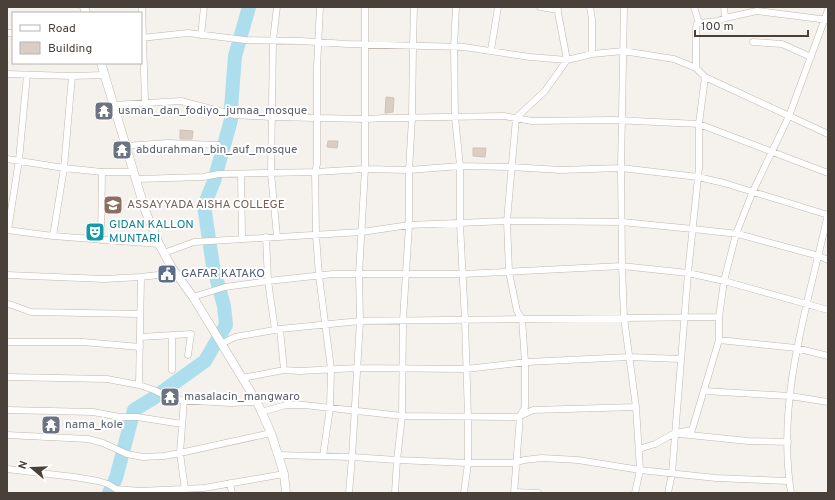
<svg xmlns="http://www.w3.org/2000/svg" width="835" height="500" viewBox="0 0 835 500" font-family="Overpass,sans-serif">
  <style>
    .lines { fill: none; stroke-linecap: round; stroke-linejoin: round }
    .river { stroke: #acdeee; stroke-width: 14 }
    .building { fill: #d9cdc4; stroke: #d1c1b5 }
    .minor-casing { stroke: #c0b7ae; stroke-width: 7 }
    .tertiary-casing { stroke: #c0b7ae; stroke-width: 9 }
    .minor { stroke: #fff; stroke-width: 6 }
    .tertiary { stroke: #fff; stroke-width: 8 }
    .labels { text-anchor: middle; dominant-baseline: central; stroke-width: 4; stroke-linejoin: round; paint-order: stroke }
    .worship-label { font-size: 12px; fill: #5b616d; stroke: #fff; text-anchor: start }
    .education-label { font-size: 12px; fill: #785e54; stroke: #fff; text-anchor: start }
    .culture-label { font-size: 12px; fill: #0d838f; stroke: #fff; text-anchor: start }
    .service-label { font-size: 12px; fill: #4e5e75; stroke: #fff; text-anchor: start }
  </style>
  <rect width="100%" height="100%" fill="#f5f1ec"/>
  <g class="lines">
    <path class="river" d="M 231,108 L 235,56 L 249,7
      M 109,493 L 116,478 L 134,410 L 152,399 L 205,361 L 226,325 L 224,306 L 213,266 L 204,206 L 214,181 L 231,120"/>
  </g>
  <path class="building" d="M 386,97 L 394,98 L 393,112 L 385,113 Z
    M 180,130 L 193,131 L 192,139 L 180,139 Z
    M 328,141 L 338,141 L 337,148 L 327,147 Z
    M 473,148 L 486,148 L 485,157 L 473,156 Z"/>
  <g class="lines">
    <defs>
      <path id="minor" d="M 142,7 L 145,102
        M 456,7 L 454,47 L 455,117 L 460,166 L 460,224 L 465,320 L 468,417 L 468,463 L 464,493
        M 540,7 L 558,10
        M 590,7 L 592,19 L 592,54
        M 624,7 L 621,168 L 622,266 L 624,318 L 636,407 L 640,470 L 635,493
        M 694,7 L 699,23
        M 724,7 L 725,18
        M 7,33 L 13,33
        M 201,35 L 204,7
        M 141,38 L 188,33 L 245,40 L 301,41 L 347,44 L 464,47 L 530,57 L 567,60 L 592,54 L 623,51 L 674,59 L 696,68 L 705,77 L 828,134
        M 753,42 L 782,44 L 811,57
        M 491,50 L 498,7
        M 696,68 L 696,28 L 697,24 L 699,23 L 718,21 L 725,18 L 757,11 L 828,20
        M 7,74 L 72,76 L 104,75
        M 113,105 L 181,101 L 234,115 L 271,117 L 365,119 L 385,118 L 504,116 L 532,121 L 613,120 L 699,124 L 828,173
        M 126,146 L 167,143 L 218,145
        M 7,159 L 64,168 L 102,172 L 134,172
        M 241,174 L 242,238
        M 137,179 L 203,177 L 219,174 L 315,172 L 317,164 L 317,67 L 320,7
        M 7,230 L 53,236 L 159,244
        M 8,230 L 19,160 L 27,75
        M 53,236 L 64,168 L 72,76
        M 266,237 L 268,281 L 275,330
        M 277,237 L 271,173 L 273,40 L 277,7
        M 101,240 L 102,172
        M 164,253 L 194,242 L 362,232 L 409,225 L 507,221 L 622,222 L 693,229 L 738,234 L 819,256 L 828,260
        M 7,275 L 104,279 L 141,277 L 158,275 L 172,268
        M 193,297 L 225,287 L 268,281 L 333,274 L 463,274 L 622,266 L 688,273 L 724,281 L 828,310
        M 7,304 L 12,305 L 31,312 L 140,314
        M 280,329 L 284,370
        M 140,337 L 191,334 L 188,355
        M 719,340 L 796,348 L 828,356
        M 7,342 L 83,342 L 140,347
        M 221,344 L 235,337 L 280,329 L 360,321 L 719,317
        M 172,370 L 172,335
        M 7,377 L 107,379 L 139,385 L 154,390 L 168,397 L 178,400 L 231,403 L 257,402
        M 242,378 L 284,370 L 299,371 L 358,368 L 466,369 L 527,362 L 629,357 L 680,359
        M 139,385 L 141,277
        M 704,391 L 790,396 L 828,402
        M 184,400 L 180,453 L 185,490
        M 7,410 L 93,412 L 120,417 L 137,417 L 182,424
        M 261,412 L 286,405 L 304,405 L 402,416 L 518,417 L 533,410 L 636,407
        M 680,434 L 748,441 L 788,442
        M 7,435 L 88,439 L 103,443 L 127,454 L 143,457 L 164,456 L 180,453 L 271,433
        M 639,449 L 655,444 L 675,433 L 692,430 L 719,340 L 719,317 L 724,281 L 736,234 L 753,191 L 789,116 L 828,10
        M 278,455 L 352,457 L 397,460 L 468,463 L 515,463 L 524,460 L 542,458 L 578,460 L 640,470 L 716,478 L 789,481
        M 323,456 L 330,408 L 331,369 L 319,276 L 316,235 L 315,172 L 365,169 L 409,170 L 460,166 L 511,167 L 561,170 L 621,168 L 698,177 L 724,183 L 828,215
        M 7,469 L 74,477 L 98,481 L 108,484 L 116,489 L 140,491 L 204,488 L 284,474
        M 230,483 L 232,493
        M 515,492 L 538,493
        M 349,493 L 352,457 L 360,321 L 359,274 L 365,169 L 365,7
        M 395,493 L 397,460 L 402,416 L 403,320 L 409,225 L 409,170 L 412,118 L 413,46 L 414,7
        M 514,493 L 520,416 L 525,407 L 525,362 L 522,319 L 517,311 L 509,272 L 507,221 L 516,118 L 545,91 L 567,60 L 557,7
        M 668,493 L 672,473 L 688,273 L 699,168 L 699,124 L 705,77
        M 791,493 C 776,398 808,305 828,214"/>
      <path id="tertiary" d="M 84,7 L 86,13
        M 101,63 L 145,210 L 159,244 L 172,268 L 193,297 L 257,402 L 271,433 L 284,474 L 286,493"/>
    </defs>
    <use href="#minor" class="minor-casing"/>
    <use href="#tertiary" class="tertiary-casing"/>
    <use href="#minor" class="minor"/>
    <use href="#tertiary" class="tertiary"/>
  </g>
  <defs>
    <symbol id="temple-square" viewBox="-11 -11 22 22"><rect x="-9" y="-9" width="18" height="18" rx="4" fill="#6b7280" stroke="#fff"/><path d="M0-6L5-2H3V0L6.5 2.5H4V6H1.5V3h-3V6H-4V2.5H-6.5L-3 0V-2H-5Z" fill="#fff"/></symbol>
    <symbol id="school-square" viewBox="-11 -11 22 22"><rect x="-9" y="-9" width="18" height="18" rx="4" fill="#8d6e63" stroke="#fff"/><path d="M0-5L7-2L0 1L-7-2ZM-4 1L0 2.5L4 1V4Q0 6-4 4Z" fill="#fff"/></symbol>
    <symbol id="theatre-square" viewBox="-11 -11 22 22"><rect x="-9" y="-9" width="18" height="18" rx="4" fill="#0f9aa8" stroke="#fff"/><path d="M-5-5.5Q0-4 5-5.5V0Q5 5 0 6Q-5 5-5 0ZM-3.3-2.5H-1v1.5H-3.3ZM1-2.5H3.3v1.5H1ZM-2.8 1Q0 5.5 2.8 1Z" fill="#fff"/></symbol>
    <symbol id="civic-square" viewBox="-11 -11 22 22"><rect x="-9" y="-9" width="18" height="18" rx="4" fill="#5c6f8a" stroke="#fff"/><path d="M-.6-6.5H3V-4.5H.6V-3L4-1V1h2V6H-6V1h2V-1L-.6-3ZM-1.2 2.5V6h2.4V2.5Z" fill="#fff"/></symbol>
  </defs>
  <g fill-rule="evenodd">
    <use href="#temple-square" x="93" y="100" width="22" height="22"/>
    <use href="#temple-square" x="111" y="139" width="22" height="22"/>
    <use href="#school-square" x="102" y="194" width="22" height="22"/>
    <use href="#theatre-square" x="84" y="221" width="22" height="22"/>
    <use href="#civic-square" x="156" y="263" width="22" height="22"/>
    <use href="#temple-square" x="159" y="386" width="22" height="22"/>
    <use href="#temple-square" x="40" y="414" width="22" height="22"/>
  </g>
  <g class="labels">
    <g class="worship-label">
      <text x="118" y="111">usman_dan_fodiyo_jumaa_mosque</text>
      <text x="136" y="150">abdurahman_bin_auf_mosque</text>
      <text x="184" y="397">masalacin_mangwaro</text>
      <text x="65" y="425">nama_kole</text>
    </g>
    <g class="education-label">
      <text x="127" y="205">ASSAYYADA AISHA COLLEGE</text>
    </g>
    <g class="culture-label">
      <text x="109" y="225">GIDAN KALLON<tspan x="109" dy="14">MUNTARI</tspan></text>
    </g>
    <g class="service-label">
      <text x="181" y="274">GAFAR KATAKO</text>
    </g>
  </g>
  <rect width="835" height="500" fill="none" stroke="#494039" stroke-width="16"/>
  <rect x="12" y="12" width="130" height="52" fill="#ffffff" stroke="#b6b3b0"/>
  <rect x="20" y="25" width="20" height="6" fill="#ffffff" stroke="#b6b3b0"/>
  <text x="48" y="32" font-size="12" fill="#494039">Road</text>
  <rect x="20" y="42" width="20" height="12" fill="#d9cdc4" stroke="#b6b3b0"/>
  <text x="48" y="52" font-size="12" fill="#494039">Building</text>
  <g transform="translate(32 468) rotate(289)" stroke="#ffffff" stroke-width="3" paint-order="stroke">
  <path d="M0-3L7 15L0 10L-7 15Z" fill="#494039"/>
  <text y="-6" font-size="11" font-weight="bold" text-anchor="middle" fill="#494039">N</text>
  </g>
  <path d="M695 30v6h113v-6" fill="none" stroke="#494039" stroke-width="2"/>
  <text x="701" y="30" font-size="12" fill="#494039" stroke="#ffffff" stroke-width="3" paint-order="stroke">100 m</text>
</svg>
